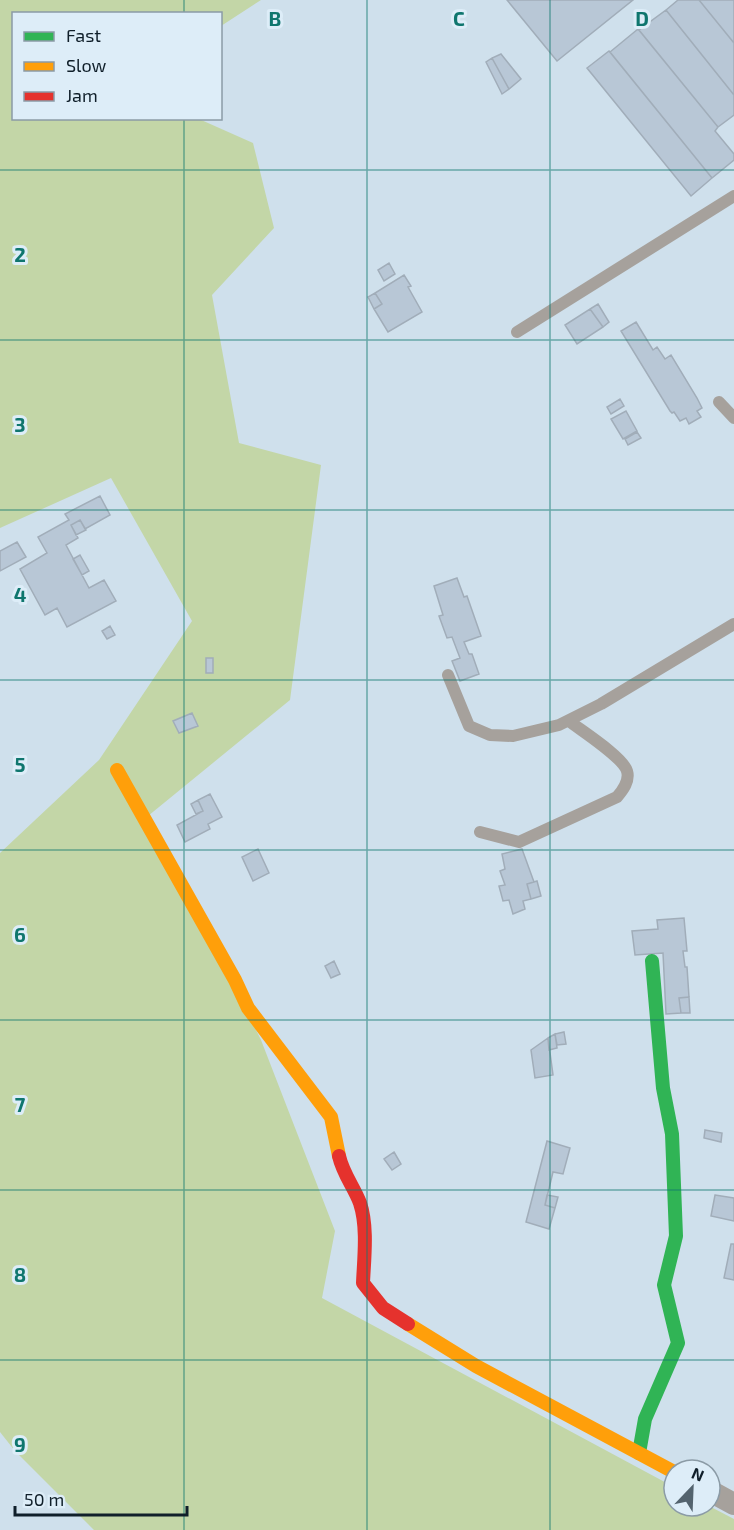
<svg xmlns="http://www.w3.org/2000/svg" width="734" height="1530" viewBox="0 0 734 1530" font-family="'Exo 2',sans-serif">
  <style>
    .green { fill: #c3d6a7 }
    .building { fill: #b8c7d6; stroke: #a1adb9; stroke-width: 1.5 }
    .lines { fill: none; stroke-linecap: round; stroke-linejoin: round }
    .lane { stroke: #a6a19c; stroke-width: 12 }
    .street { stroke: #a6a19c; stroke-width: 22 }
    .fast { stroke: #30b455; stroke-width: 14 }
    .slow { stroke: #ff9f0a; stroke-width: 14 }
    .jam { stroke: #e5322d; stroke-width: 14 }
    .grid { fill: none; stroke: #0f766e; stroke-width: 1.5; stroke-opacity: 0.55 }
    .grid-label { font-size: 20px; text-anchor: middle; font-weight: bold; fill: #0f766e; stroke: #ddedf8; stroke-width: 6; stroke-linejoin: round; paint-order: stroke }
  </style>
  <rect width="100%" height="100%" fill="#cfe0ec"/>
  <path class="green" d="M 0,0 L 261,0 L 221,26 L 220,14 L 14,14 L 14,118 L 199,119 L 253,143 L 274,228 L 212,295 L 239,443 L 321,465 L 290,700 L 148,816 L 261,1040 L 335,1231 L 322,1298 L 674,1487 L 674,1506 L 709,1506 L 734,1519 L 734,1530 L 94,1530 L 15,1451 L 0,1432 L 0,853 L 99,760 L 192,621 L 111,478 L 0,528 Z"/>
  <path class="building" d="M 507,0 L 633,0 L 557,61 Z
    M 678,0 L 699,0 L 734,43 L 734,95 L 666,10 Z
    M 699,0 L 734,0 L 734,43 Z
    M 666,10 L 734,95 L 734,115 L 718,127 L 639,30 Z
    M 638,29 L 718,127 L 715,131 L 734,154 L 734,160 L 712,178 L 610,52 Z
    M 609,51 L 712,178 L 691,196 L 587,68 Z
    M 501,54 L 521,79 L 509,89 L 492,58 Z
    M 492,58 L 509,89 L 502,94 L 486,62 Z
    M 389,263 L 395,274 L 384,281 L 378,270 Z
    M 404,275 L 411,286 L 408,287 L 422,312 L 388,332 L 374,309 L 382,304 L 375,293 Z
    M 375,293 L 382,304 L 374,309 L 368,297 Z
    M 598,304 L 609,322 L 603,327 L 590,309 Z
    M 590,309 L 603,327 L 577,344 L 565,325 Z
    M 636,322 L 653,350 L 657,347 L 665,359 L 671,355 L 697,398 L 702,408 L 697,411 L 701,417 L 689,424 L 686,418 L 680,421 L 674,412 L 672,413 L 670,411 L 621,331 Z
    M 620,399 L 624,406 L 611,414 L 607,407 Z
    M 626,411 L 637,431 L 623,439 L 611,419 Z
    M 637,432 L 641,438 L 628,445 L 625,439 Z
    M 100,496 L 110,515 L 85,529 L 80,520 L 71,525 L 78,538 L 66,545 L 89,588 L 104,580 L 116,601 L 67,627 L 57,608 L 45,615 L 20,569 L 47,553 L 38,537 L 69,520 L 65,514 Z
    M 80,520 L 86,530 L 76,535 L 71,525 Z
    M 17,542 L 26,557 L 0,571 L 0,551 Z
    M 80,555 L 89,571 L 82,575 L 73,559 Z
    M 457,578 L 464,597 L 467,596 L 481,636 L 464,642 L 469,654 L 472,654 L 479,674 L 460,681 L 452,661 L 460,658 L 452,637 L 447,638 L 439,616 L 443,615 L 434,586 Z
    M 110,626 L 115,635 L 107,639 L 102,631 Z
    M 206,658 L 213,658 L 213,673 L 206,673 Z
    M 192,713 L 198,726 L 179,733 L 173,721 Z
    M 210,794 L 222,817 L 208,824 L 210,829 L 185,842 L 177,825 L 203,811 L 198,800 Z
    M 198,800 L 203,811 L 196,814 L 191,804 Z
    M 258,849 L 269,873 L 253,881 L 242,857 Z
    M 522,849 L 534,882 L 527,884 L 531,899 L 523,901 L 525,909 L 513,914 L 509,900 L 503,901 L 499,886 L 505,885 L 500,871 L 505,869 L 502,854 Z
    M 537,881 L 541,896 L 531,899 L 527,884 Z
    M 684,918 L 687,951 L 683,951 L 685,967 L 687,967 L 689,997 L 679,998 L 681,1013 L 666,1014 L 663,953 L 635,955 L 632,931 L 658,929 L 657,920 Z
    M 334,961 L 340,974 L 331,978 L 325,966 Z
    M 689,997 L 690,1013 L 681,1013 L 679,998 Z
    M 564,1032 L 566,1044 L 557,1045 L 555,1034 Z
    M 555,1034 L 557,1048 L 549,1050 L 548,1038 Z
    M 548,1038 L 553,1075 L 535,1078 L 531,1050 Z
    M 705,1130 L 722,1133 L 721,1142 L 704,1138 Z
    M 547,1141 L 570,1148 L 563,1174 L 553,1172 L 545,1205 L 555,1208 L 549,1229 L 526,1222 Z
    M 394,1152 L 401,1164 L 392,1170 L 384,1159 Z
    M 547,1195 L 558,1197 L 555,1208 L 545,1205 Z
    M 715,1195 L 734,1198 L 734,1221 L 711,1216 Z
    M 731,1244 L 734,1244 L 734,1280 L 724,1278 Z"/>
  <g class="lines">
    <path class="lane" d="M 517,332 L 734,196
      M 719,402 L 734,418
      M 448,675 L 469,726 L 490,735 L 513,736 L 559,725 L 601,704 L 734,624
      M 480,832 L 519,842 L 617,797 C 623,790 630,781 627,771 C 623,757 582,731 569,721"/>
    <path class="street" d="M 710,1491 L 734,1504"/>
    <path class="fast" d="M 639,1453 L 645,1419 L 678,1343 L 664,1285 L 676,1236 L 672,1134 L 663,1088 L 652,961"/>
    <path class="slow" d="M 117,770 L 235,980 L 248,1008 L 331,1117 L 339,1156
      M 408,1324 L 476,1366 L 674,1472"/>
    <path class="jam" d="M 339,1156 C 343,1174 354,1187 360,1203 C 368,1227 364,1259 363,1283 L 383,1308 L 408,1324"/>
  </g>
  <path class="grid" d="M 184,0 L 184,14M 367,0 L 367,1530M 550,0 L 550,1530M 184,118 L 184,1530M 0,170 L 734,170M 0,340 L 734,340M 0,510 L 734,510M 0,680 L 734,680M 0,850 L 734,850M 0,1020 L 734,1020M 0,1190 L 734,1190M 0,1360 L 734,1360"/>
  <g class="grid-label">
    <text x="275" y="26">B</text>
    <text x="459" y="26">C</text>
    <text x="642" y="26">D</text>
    <text x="20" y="262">2</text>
    <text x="20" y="432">3</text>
    <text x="20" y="602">4</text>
    <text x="20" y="772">5</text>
    <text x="20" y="942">6</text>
    <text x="20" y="1112">7</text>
    <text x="20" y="1282">8</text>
    <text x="20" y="1452">9</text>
  </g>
  <rect x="12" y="12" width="210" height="108" fill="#ddedf8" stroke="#8b9ba6" stroke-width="1.5"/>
  <rect x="24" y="32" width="30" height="9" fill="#30b455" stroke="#8b9ba6" stroke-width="1.5"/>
  <text x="66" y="42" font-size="18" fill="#101f2a">Fast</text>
  <rect x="24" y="62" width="30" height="9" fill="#ff9f0a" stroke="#8b9ba6" stroke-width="1.5"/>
  <text x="66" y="72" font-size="18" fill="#101f2a">Slow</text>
  <rect x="24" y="92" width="30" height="9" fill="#e5322d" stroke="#8b9ba6" stroke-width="1.5"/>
  <text x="66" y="102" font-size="18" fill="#101f2a">Jam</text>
  <g transform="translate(692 1488) rotate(23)"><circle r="28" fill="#ddedf8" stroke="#8b9ba6" stroke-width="1.5"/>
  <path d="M0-4.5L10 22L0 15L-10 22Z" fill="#53636e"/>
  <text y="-9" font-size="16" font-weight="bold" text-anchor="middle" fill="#101f2a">N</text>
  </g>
  <path d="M15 1506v9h172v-9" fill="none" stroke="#101f2a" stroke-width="3"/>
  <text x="24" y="1506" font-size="18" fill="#101f2a" stroke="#ddedf8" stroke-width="4.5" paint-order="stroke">50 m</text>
</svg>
